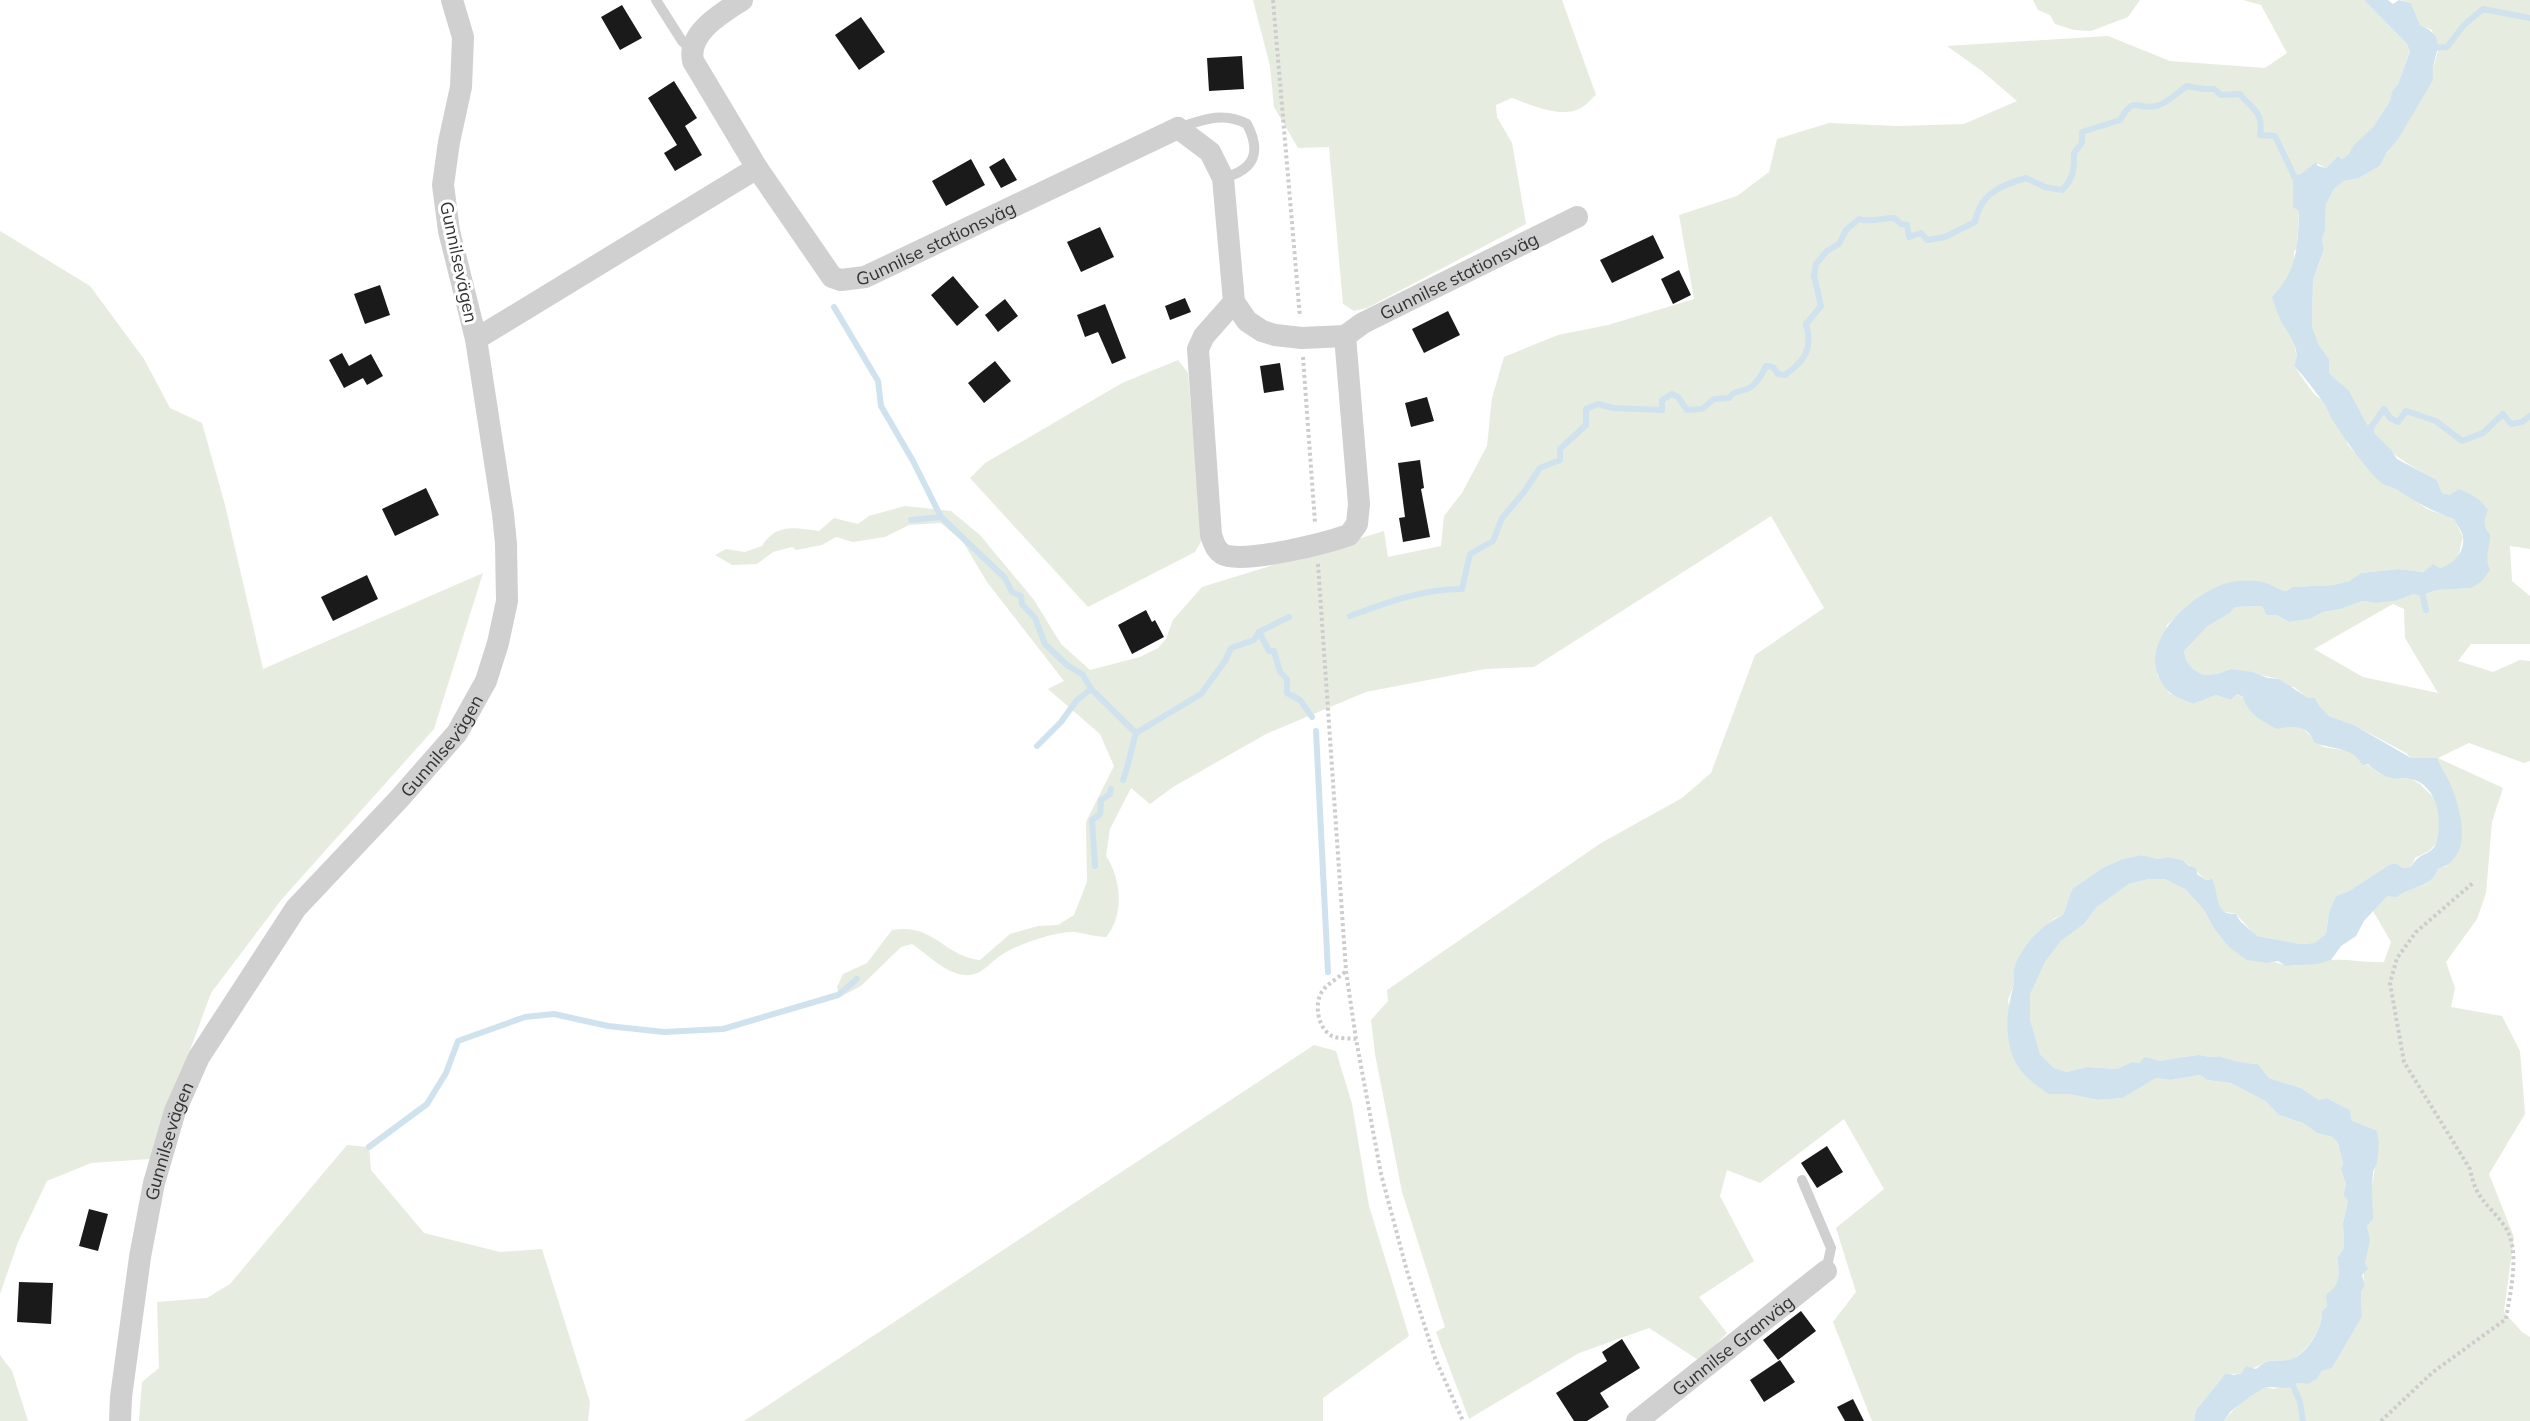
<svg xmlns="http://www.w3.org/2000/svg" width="2530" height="1421" viewBox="0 0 2530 1421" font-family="Mulish,sans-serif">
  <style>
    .green { fill: #e6ecdf; fill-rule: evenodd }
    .water { fill: #cfe2ee }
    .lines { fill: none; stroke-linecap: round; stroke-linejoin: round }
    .stream { stroke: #cfe2ee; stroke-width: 6 }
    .building { fill: #1a1a1a }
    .path { stroke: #cdcdcd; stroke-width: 4; stroke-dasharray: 3 3; stroke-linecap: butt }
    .service { stroke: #d0d0d0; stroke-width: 10 }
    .minor { stroke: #d0d0d0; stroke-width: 22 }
    .labels { text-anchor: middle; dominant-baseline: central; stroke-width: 6; stroke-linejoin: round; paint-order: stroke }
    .street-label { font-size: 18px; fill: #333; stroke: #fff }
  </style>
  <rect width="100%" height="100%" fill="#fff"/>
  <path class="green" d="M 1253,0 L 1562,0 L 1596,95 C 1591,99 1586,105 1581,108 C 1561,119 1532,105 1512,98 L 1496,105 L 1497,117 L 1512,143 L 1526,224 L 1367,308 L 1354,311 L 1343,304 L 1329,147 L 1298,148 L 1274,107 L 1270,66 Z
    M 2033,0 L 2140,0 L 2128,17 L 2091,31 L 2074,30 L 2055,24 L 2050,15 L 2038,10 Z
    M 2243,0 L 2364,0 L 2407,44 L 2410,50 L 2398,84 L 2392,91 L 2390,101 L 2373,127 L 2354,146 L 2349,154 L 2342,159 L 2338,156 L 2326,168 L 2316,163 L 2301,174 L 2293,175 L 2294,191 L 2299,211 L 2297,247 L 2294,252 L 2294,265 L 2283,286 L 2281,320 L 2293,337 L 2297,359 L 2294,366 L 2314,394 L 2324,402 L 2329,414 L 2345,436 L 2348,445 L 2384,484 L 2394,487 L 2427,509 L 2454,519 L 2463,537 L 2458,557 L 2450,565 L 2425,572 L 2398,569 L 2361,573 L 2349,581 L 2333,585 L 2292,587 L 2287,591 C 2275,590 2268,583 2256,582 C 2220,578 2193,603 2167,625 L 2157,675 L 2169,693 L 2193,704 L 2216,695 L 2231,700 L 2237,694 L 2289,726 L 2300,726 L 2323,747 L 2349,751 L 2380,774 L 2395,779 L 2410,778 L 2420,784 L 2435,799 L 2440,819 L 2436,844 L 2429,851 L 2415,858 L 2411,867 L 2403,868 L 2395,863 L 2389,865 L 2349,891 L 2336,896 L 2329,912 L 2326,934 L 2314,943 L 2301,944 L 2256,936 L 2236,914 L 2221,911 L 2209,879 L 2206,880 L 2183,860 L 2168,857 L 2158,859 L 2141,855 L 2123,859 L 2104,867 L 2072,889 L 2063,915 L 2055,918 L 2038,932 L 2024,948 L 2014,969 L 2013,987 L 2008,1000 L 2018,1067 L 2048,1094 L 2069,1094 L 2098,1100 L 2123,1098 L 2156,1078 L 2171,1080 L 2200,1075 L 2207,1080 L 2231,1083 L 2265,1101 L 2279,1115 L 2303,1123 L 2317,1133 L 2332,1137 L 2338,1143 L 2343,1163 L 2341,1171 L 2346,1184 L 2343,1195 L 2348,1201 L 2343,1223 L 2344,1248 L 2337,1258 L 2340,1278 L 2327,1306 L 2322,1311 C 2323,1328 2306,1355 2289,1360 C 2282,1362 2274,1358 2266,1362 C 2252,1368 2242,1377 2226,1373 L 2196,1410 L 2194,1421 L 1872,1421 L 1833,1322 L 1856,1292 L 1836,1228 L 1884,1189 L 1844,1119 L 1760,1183 L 1727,1170 L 1720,1196 L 1754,1261 L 1699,1297 L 1727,1333 L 1700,1361 L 1649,1328 L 1579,1353 L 1469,1419 L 1436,1332 L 1445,1327 L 1402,1192 L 1375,1054 L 1371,1020 L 1388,1001 L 1387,990 L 1601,843 L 1682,798 L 1711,773 L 1755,655 L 1824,608 L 1771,516 L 1534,667 L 1485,669 L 1366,692 L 1266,734 L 1173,787 L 1150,804 L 1131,788 L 1110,829 L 1106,856 C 1121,878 1125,915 1106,937 C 1095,937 1085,933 1074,932 C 1056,931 1019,944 1003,954 C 989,962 982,977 964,975 C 945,973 927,954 912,944 L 901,947 L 861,986 L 840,997 L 837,987 L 843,974 L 867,963 L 892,930 C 935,923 944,957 980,960 L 1010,934 L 1038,926 L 1058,925 L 1074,915 L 1087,882 L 1086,822 L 1114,766 L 1100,734 L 1048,689 L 1064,681 L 987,582 L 963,542 L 941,523 L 909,525 L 885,537 L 853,542 L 836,537 L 822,545 L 796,550 L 792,547 L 773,552 L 757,564 L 732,565 L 715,555 L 726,549 L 745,552 L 762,546 C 776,523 795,528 819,531 L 834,518 L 858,524 L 869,516 L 905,506 L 951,511 L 980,535 L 1034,600 L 1061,644 L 1090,670 L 1140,657 L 1158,648 L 1166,639 L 1173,620 L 1202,587 L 1384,531 L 1388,557 L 1441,546 L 1444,516 L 1462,493 L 1487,446 L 1492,398 L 1504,357 L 1558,335 L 1608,325 L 1694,299 L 1679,215 L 1737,196 L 1769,172 L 1777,139 L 1829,123 L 1898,126 L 1964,124 L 2017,101 L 1982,71 L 1947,46 L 2108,36 L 2170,61 L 2265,68 L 2287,53 L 2261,5 Z
    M 2401,0 L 2530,0 L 2530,549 L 2510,546 L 2512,581 L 2530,596 L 2530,644 L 2471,644 L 2458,661 L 2493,672 L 2520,660 L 2530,661 L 2530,761 L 2524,763 L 2469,743 L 2438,758 L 2503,788 L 2492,822 L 2486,893 L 2477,919 L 2446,962 L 2455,988 L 2451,1007 L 2502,1016 L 2520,1051 L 2525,1114 L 2489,1174 L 2514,1237 L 2504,1312 L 2522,1332 L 2530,1337 L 2530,1421 L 2224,1421 C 2235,1406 2250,1396 2266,1387 L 2273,1389 L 2298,1383 L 2308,1384 L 2317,1379 L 2322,1371 L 2332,1368 L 2362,1317 L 2361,1292 L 2365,1285 C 2360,1265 2372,1250 2367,1226 L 2372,1219 L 2372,1186 L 2379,1144 L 2352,1121 L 2350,1110 L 2327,1098 L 2319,1100 L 2301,1088 L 2269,1078 L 2258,1064 C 2247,1064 2228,1060 2219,1056 C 2210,1058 2207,1056 2199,1055 C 2195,1055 2163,1060 2160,1061 L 2145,1058 L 2139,1063 L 2132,1062 L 2117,1069 L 2087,1067 L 2067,1072 L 2054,1068 L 2040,1054 L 2030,1019 L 2029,994 L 2045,962 L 2061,941 L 2084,924 L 2097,907 L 2129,884 L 2149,879 L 2165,879 L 2186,890 L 2204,910 L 2213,927 L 2268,963 C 2277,961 2278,964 2286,965 C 2299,968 2319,960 2332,960 C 2349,959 2366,963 2384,962 L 2391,942 L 2373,911 C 2377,906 2381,900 2386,896 C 2403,885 2431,893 2438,869 L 2447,866 L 2437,758 L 2411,758 L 2406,753 L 2354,725 L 2329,716 L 2294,687 L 2287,687 L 2279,679 L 2231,669 L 2217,674 L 2203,675 L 2193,669 L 2186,660 L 2184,651 L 2208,626 L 2230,613 L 2235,607 L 2262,606 L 2289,622 L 2310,619 L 2323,612 L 2341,609 L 2362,601 L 2376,603 L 2395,601 L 2414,594 L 2422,596 L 2437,590 L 2471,588 C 2489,560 2491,552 2483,520 L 2450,495 L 2442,493 L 2437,480 C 2409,465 2386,453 2367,426 C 2353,404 2350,390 2329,373 L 2329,359 L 2319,345 L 2312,327 L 2313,280 L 2324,251 L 2322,239 L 2325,231 L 2326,204 L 2334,189 L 2344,181 L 2359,178 L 2380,166 L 2387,152 L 2397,141 L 2432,72 L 2438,51 L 2432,30 L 2420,25 L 2411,3 ZM 2393,604 L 2404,609 L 2405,638 L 2438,693 L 2363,677 L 2314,649 Z
    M 0,231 L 90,286 L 144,359 L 170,408 L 202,423 L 225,505 L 263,669 L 483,573 L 434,729 L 282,899 L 211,993 L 150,1159 L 91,1163 L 47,1181 L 18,1242 L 0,1294 Z
    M 1178,360 L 1188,373 L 1202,540 L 1195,552 L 1088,607 L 970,478 L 985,463 L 1122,383 Z
    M 1314,1045 L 1336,1051 L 1352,1104 L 1369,1206 L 1409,1336 L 1323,1398 L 1323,1421 L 744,1421 Z
    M 347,1145 L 369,1147 L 371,1170 L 424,1233 L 500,1252 L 542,1249 L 590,1402 L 588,1421 L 139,1421 L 142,1382 L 159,1368 L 157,1302 L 207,1298 L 230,1284 Z
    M 0,1355 L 12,1371 L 28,1421 L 0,1421 Z"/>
  <path class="water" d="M 2364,0 L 2388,0 L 2393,4 L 2399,0 L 2411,3 L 2420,25 C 2453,39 2429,56 2433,80 L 2397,141 L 2387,152 L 2380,166 L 2359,178 L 2344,181 L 2334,189 L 2326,204 L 2325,231 L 2322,239 L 2324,250 L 2313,280 L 2312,327 L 2319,345 L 2329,359 L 2329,373 L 2349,391 L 2367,425 L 2374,426 L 2374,433 L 2391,450 L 2397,459 L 2437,480 L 2442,493 L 2450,495 L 2459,489 C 2472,494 2480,499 2488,510 C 2484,518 2482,527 2490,534 C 2490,548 2484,557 2490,570 L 2482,581 L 2471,588 L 2437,590 L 2421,596 L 2414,594 L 2395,601 L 2376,603 L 2362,601 L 2341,609 L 2323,612 L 2310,619 L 2289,622 L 2277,615 L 2267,615 L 2262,606 L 2235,607 L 2230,613 L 2208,626 L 2184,651 L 2186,660 L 2193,669 L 2203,675 L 2217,674 L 2231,669 L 2252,672 L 2268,678 L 2279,679 L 2308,698 L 2315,698 L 2319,706 L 2329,716 L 2354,725 L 2411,758 L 2437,758 C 2441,769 2448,777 2452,788 C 2462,814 2473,858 2438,869 C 2432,889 2410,885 2397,897 L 2387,896 L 2364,921 L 2356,936 L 2341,946 L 2331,960 L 2317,964 L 2286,966 L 2278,961 L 2268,963 L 2247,960 L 2229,947 L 2213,927 L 2204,910 L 2186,890 L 2165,879 L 2149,879 L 2129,884 L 2097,907 L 2084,924 L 2061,941 L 2045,962 L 2030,994 L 2030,1019 L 2040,1054 L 2054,1068 L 2067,1072 L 2087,1067 L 2117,1069 L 2132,1062 L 2139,1063 L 2145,1057 L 2160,1061 C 2163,1060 2195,1055 2199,1055 C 2207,1056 2210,1058 2219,1056 C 2228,1060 2248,1064 2258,1064 L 2269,1078 L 2301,1088 L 2319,1100 L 2327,1098 L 2350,1110 L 2352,1121 L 2377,1131 L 2379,1144 L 2377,1163 L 2373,1172 L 2372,1186 L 2373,1219 L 2367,1226 L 2370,1240 L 2365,1263 L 2368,1269 L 2362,1275 L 2365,1285 L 2361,1292 L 2362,1317 L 2332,1368 L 2322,1371 L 2317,1379 L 2308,1384 L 2298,1383 L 2288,1388 L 2266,1387 L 2251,1396 L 2230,1412 L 2224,1421 L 2194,1421 L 2196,1410 L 2226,1373 L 2234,1375 L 2242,1373 L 2246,1366 L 2256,1369 C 2270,1357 2272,1362 2288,1360 C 2306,1357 2323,1328 2322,1311 L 2327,1306 L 2326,1295 C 2341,1284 2340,1275 2337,1258 L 2344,1248 L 2343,1223 L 2348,1201 L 2343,1195 L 2346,1184 L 2341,1170 L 2343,1163 L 2338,1143 L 2332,1137 L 2317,1133 L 2303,1123 L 2279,1115 L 2265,1101 L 2231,1083 L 2207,1080 L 2200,1075 L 2171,1080 L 2156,1078 L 2123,1098 L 2098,1100 L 2069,1094 L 2048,1094 C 2038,1086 2024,1077 2017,1065 C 2004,1041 2006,1013 2013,988 C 2014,982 2013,975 2014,969 C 2020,947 2042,924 2063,915 L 2072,889 L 2104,867 L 2123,859 L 2141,855 L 2158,859 L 2168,857 L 2183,860 L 2189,866 L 2196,868 L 2197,874 L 2206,880 L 2212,879 C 2220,895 2213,915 2236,914 L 2240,921 L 2257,936 L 2301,944 L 2314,943 L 2326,934 L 2329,912 L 2336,896 L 2349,891 L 2389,865 L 2395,863 L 2403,868 L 2411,867 C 2419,852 2427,857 2435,846 C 2437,842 2437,837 2438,832 C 2441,812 2435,785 2411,779 C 2406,777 2401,779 2397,779 C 2386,778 2376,772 2368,764 L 2362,765 C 2354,746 2330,750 2314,742 C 2308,725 2292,725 2277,729 C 2262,721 2248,714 2243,697 L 2237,694 L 2231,700 L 2216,695 L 2193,704 C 2185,700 2174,697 2168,691 C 2130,650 2185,598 2224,584 C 2235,580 2254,579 2266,583 C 2274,586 2278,590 2287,591 L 2292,587 L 2333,585 L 2349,581 L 2361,573 L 2398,569 L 2424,572 L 2433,564 L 2439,568 C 2453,565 2465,553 2463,536 C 2462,531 2456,524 2454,519 C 2432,511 2415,502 2396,489 C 2392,487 2387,486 2383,484 C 2369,474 2338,430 2329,414 C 2327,410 2326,405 2323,402 C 2314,390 2305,377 2294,366 C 2302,349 2289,335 2281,321 C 2277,313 2275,305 2272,297 C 2297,272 2298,246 2299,211 L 2293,207 L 2293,175 L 2301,174 L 2316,162 L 2318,166 L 2326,168 L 2338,156 L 2342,159 L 2349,154 L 2353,146 L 2373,127 L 2390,101 L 2392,91 L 2398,84 L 2410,51 L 2407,44 Z"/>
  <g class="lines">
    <path class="stream" d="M 2431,48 L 2447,47 L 2464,25 L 2483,9 L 2530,18
      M 834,307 L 878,381 L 881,406 L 913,461 L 941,517 L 1005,578 L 1012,592 L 1021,596 L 1022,604 L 1035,618 L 1045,644 L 1067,665 L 1083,675 L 1091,689 L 1136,733
      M 2367,430 C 2375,425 2378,416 2384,409 L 2390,418 L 2398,422 L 2406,411 L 2436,421 L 2462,441 L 2483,433 L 2503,414 L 2511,424 L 2522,422 L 2530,416
      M 911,520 L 941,517
      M 2421,588 L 2426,610
      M 1350,616 C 1388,602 1422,589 1462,589 L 1470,554 L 1493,541 L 1502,518 L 1524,492 L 1540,468 L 1560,460 L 1560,449 L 1586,425 L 1586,409 L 1598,404 L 1613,408 L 1662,410 L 1662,400 L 1672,394 L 1678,397 L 1687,410 L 1702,409 L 1714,399 L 1729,398 C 1737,388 1742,393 1751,387 C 1758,382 1762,374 1766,366 L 1773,367 L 1778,374 L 1785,375 C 1806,360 1813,348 1806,324 L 1821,306 L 1814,276 L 1816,264 L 1827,251 L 1839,244 L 1846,230 L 1859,219 C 1870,223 1882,218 1894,218 L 1901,224 L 1907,225 L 1909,237 L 1921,233 L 1927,240 L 1945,237 L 1975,222 C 1980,194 2001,185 2026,178 L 2045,187 L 2062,190 C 2074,178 2074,170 2074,153 L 2082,143 L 2082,132 L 2120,120 C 2136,92 2138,113 2159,105 C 2169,102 2178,92 2187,86 L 2203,89 L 2214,89 L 2221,95 L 2240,94 C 2252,110 2264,111 2260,135 L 2275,136 L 2297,182
      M 1259,632 L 1269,651 L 1274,651 L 1280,672 L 1287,679 L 1287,693 L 1300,700 L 1312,717
      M 1316,731 L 1328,972
      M 1037,746 L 1061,722 L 1077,700 L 1091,689
      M 1123,780 C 1129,764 1131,749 1136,733 L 1201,694 L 1225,661 L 1231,648 L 1254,640 L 1259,632 L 1289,617
      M 1095,866 L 1092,820 L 1100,814 L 1101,800 L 1110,794 L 1111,789
      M 369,1147 L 427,1104 L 446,1073 L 458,1041 L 525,1017 L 554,1014 L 608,1026 L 664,1032 L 723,1029 L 838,995 L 857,979
      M 2290,1379 L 2300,1402 L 2303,1421"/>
  </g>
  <path class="building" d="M 622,5 L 642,38 L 620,50 L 601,17 Z
    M 861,17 L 885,52 L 859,70 L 835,35 Z
    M 1242,56 L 1244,89 L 1209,91 L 1207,58 Z
    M 674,81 L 697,118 L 685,126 L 702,155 L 675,171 L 664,153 L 677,145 L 648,98 Z
    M 1004,158 L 1017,180 L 1001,188 L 989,167 Z
    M 971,159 L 985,185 L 946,206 L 932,181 Z
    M 1100,227 L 1114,257 L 1081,272 L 1067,242 Z
    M 1653,235 L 1664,258 L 1612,283 L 1600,260 Z
    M 1679,270 L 1691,295 L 1673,304 L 1661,279 Z
    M 953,276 L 979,307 L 957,326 L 931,295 Z
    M 380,285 L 390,315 L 365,324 L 354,294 Z
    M 1185,298 L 1191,312 L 1170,320 L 1165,306 Z
    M 1005,299 L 1018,316 L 998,332 L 985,315 Z
    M 1105,304 L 1126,358 L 1112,364 L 1098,332 L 1085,337 L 1077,315 Z
    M 1448,311 L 1460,335 L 1424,353 L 1412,329 Z
    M 342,353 L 349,366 L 371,354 L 383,376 L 367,385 L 363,378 L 344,388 L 329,360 Z
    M 995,361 L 1011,381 L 984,403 L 968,383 Z
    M 1280,363 L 1284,390 L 1264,393 L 1260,366 Z
    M 1427,397 L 1434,421 L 1411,427 L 1405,403 Z
    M 1420,460 L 1424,488 L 1421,489 L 1430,537 L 1403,542 L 1399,518 L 1405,517 L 1398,463 Z
    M 426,488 L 439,515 L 395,536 L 382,509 Z
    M 367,575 L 378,599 L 333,621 L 321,597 Z
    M 1146,610 L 1152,622 L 1155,620 L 1164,637 L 1132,654 L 1118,625 Z
    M 1827,1146 L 1843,1172 L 1817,1188 L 1801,1163 Z
    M 89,1209 L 108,1214 L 98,1251 L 79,1246 Z
    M 19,1282 L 53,1283 L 51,1324 L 17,1322 Z
    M 1801,1311 L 1816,1331 L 1778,1360 L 1763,1340 Z
    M 1622,1339 L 1640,1368 L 1600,1393 L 1609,1407 L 1587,1421 L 1574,1421 L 1556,1393 L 1607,1361 L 1602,1352 Z
    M 1780,1360 L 1795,1382 L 1764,1402 L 1750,1380 Z
    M 1853,1399 L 1864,1421 L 1845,1421 L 1837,1407 Z"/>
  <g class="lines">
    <path class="path" d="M 1273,0 L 1300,317
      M 1303,357 L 1315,523
      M 1318,564 L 1346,971 L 1356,1039 L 1381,1174 L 1407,1271 L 1435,1358 L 1463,1421
      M 1345,972 C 1338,978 1329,983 1323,990 C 1313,1003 1318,1029 1332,1036 C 1338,1039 1348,1038 1356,1039
      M 2381,1421 L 2433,1372 L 2506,1319 C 2510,1292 2522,1247 2503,1224 C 2486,1201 2476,1200 2470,1169 L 2404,1062 L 2390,983 L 2397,958 L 2416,932 L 2474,882"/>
    <path class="service" d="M 656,0 L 682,41 L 691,50
      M 1178,128 C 1202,120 1223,111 1247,124 C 1262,153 1254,170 1223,178
      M 1802,1180 L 1831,1248 L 1826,1271"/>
    <g class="minor">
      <path id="s1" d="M 742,0 C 721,14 687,33 693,61 L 757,168 L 832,277 L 841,280 L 865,277 L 1178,128 L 1210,152 L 1223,178 L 1234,302 L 1247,321 L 1262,331 L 1275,335 L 1302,338 L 1345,336 L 1363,323 L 1577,217"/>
      <path d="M 1234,302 L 1204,336 L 1198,349 L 1211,535 C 1214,544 1217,554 1228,556 C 1254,561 1323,544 1349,535 L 1357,524 L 1359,504 L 1345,336"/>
      <path d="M 476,339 L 757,168"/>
      <path id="s2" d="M 120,1421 L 121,1397 L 140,1257 L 154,1183 L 175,1111 L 199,1057 L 296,908 L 399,799 L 457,733 L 486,681 L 498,643 L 507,601 L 506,544 L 503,514 L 476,339 L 449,231 L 443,185 L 449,142 L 461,87 L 463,37 L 452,0"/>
      <path id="s3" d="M 1637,1421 L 1826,1271"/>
    </g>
  </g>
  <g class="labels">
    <g class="street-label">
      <text stroke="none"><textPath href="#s1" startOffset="452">Gunnilse stationsväg</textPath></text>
      <text transform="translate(459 262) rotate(78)">Gunnilsevägen</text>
      <text stroke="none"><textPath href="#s1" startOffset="1168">Gunnilse stationsväg</textPath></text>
      <text stroke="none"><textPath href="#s2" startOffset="771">Gunnilsevägen</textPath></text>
      <text stroke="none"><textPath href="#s2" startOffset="285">Gunnilsevägen</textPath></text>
      <text stroke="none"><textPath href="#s3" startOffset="122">Gunnilse Granväg</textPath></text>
    </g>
  </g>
</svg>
